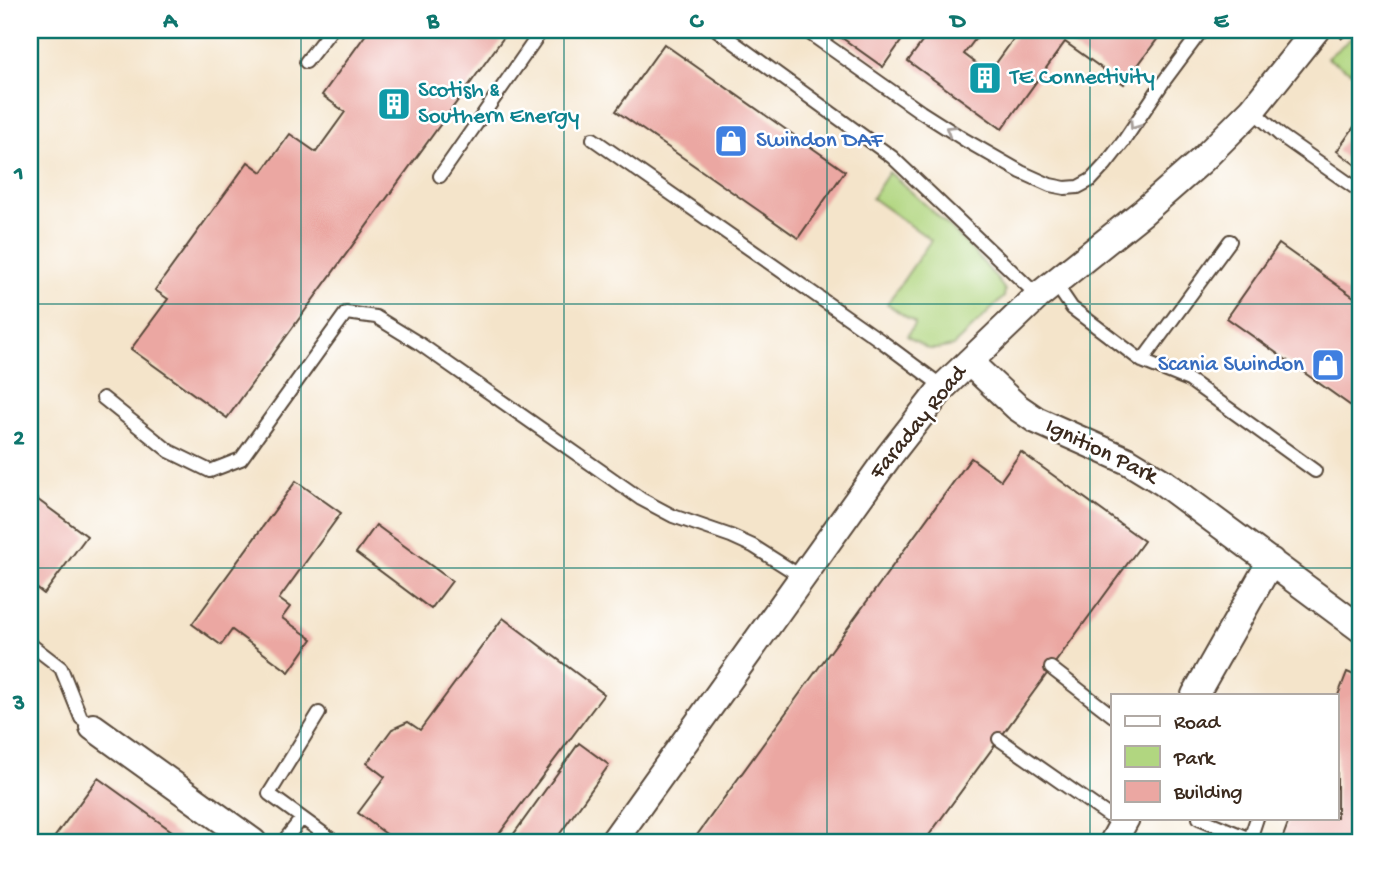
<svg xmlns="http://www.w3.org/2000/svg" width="1391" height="872" viewBox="0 0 1391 872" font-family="'Gochi Hand',sans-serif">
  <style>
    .green { fill: #b1d680; stroke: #76804f; stroke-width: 2 }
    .building { fill: #eba7a2 }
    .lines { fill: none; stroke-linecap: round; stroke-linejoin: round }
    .service-casing { stroke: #574638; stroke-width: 16 }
    .minor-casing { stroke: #574638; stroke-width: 30 }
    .path { stroke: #574638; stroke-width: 4.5; stroke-dasharray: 5 5; stroke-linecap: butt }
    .service { stroke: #fff; stroke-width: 12 }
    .minor { stroke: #fff; stroke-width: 26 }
    .oneway { stroke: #a79f9a }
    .grid { fill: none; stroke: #0f766e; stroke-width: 2; stroke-opacity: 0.55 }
    .labels { text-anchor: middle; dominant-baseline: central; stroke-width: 5; stroke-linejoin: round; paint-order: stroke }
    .culture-label { font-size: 23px; fill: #0d838f; stroke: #fff; text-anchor: start }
    .shop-label { font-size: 23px; fill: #366cbe; stroke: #fff; text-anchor: start }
    .street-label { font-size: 23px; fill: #3b2a1e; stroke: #fff }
    .neatline { fill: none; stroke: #0f766e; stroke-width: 2.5 }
    .grid-label { font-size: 23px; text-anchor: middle; font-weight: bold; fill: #0f766e }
  </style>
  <rect width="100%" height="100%" fill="#fff"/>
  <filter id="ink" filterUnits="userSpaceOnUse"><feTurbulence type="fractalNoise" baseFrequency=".0143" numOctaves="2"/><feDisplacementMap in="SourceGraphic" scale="14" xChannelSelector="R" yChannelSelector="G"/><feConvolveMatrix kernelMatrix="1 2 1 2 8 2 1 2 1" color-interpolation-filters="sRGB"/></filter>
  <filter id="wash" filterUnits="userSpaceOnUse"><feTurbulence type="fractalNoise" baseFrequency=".00686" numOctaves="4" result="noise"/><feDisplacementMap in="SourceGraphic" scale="28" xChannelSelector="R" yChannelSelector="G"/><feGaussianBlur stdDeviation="1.57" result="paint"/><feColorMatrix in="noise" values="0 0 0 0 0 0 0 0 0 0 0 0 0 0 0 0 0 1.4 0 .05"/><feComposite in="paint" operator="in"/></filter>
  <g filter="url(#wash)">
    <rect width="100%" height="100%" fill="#f4e4ca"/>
    <path class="green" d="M 1361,30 L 1361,71 L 1353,73 L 1327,58 Z
      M 889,172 C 929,208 974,246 1005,290 L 1004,297 L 953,346 L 937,349 L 928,349 L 907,336 L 915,323 L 887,304 L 931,240 L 872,198 Z"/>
    <g id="blocks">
      <path class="building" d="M 369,30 L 509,30 L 227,418 L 131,349 L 168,299 L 155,290 L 248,162 L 262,172 L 290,134 L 316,152 L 345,112 L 322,95 Z
        M 831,30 L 909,30 L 883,67 Z
        M 913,30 L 982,30 L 964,54 L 989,73 L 1020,30 L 1164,30 L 1124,84 L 1065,42 L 1002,129 L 908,61 L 925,38 Z
        M 664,44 L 845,171 L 798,238 L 616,111 Z
        M 1361,117 L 1361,160 L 1357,166 L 1337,151 Z
        M 1279,244 L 1361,302 L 1361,413 L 1227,318 Z
        M 1021,452 L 1144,541 L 924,842 L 692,842 L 971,458 L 1001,480 Z
        M 296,481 L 341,513 L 279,599 L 290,607 L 282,618 L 312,639 L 289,672 L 232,630 L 221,645 L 192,624 Z
        M 30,494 L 87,536 L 44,594 L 30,583 Z
        M 376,525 L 452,581 L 431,609 L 356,553 Z
        M 503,618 L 604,694 L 493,842 L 397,842 L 358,813 L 385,777 L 367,763 L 392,729 L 408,722 L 420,730 Z
        M 1347,672 L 1361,678 L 1361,842 L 1281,842 L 1290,818 L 1337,818 L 1337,698 Z
        M 579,743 L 609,765 L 554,842 L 508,842 Z
        M 98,778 L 187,842 L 51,842 Z"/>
    </g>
  </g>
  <g filter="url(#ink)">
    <use href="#blocks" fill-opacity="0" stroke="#574638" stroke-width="2"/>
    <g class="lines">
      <defs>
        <path id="service" d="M 717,30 L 892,157 L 1038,296
          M 805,30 L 921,112 L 965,140 L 1021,172 L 1050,185 L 1065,188 L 1078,187 L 1091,180 L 1105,165 L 1123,142 L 1164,81 L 1202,30
          M 306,62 L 331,30
          M 1252,110 L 1280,135 L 1361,192
          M 593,139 L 884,343 L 943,387
          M 440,176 L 542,30
          M 1055,283 L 1072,308 L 1142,361 L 1230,241
          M 1142,361 L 1189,380 L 1315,471
          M 103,398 L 169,451 L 210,471 L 241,459 L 346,313 L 376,317 L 420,344 L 641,499 L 673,516 L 731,536 L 753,546 L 802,577
          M 30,644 L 61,668 L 81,718 L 93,727
          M 1051,668 L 1113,716
          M 999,739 L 1122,825
          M 302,818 L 335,842
          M 1199,818 L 1250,839 L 1257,818
          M 283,842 L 302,818 L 269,794 L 319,713"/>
        <path id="minor" d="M 969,362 L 1017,407 L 1036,420 L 1128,461 L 1164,483 L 1361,629
          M 1195,695 L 1271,561
          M 93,727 L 253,842
          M 613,842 L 889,456 L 943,387 L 1038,296 L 1143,212 L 1201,161 L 1252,110 L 1316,30
          M 1113,842 L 1126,818"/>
      </defs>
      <use href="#service" class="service-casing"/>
      <use href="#minor" class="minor-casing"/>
      <path class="path" d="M 1340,38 L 1350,30"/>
      <use href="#service" class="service"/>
      <use href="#minor" class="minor"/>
    </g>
    <defs><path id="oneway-chevron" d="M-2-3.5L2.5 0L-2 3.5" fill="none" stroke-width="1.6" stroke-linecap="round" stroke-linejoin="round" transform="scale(1.75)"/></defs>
    <g class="oneway">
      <use href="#oneway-chevron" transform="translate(1134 125) rotate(124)"/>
      <use href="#oneway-chevron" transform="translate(950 130) rotate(-148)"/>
    </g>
  </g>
  <path class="grid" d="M 301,30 L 301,842M 564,30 L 564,842M 827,30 L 827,842M 1090,30 L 1090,842M 30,304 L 1361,304M 30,568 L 1361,568"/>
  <defs>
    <symbol id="building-square" viewBox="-11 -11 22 22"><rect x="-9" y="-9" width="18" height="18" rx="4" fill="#0f9aa8" stroke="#fff"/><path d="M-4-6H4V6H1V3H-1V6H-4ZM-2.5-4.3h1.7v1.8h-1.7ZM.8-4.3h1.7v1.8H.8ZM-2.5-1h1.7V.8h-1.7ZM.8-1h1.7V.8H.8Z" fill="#fff"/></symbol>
    <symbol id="shop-square" viewBox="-11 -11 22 22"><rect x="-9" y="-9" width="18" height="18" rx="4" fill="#3f7fe0" stroke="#fff"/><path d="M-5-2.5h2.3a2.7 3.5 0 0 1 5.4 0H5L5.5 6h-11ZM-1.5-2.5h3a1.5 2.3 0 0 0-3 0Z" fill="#fff"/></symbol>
  </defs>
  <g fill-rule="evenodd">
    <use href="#building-square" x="966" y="59" width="38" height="38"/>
    <use href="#building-square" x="375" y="85" width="38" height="38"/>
    <use href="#shop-square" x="712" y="122" width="38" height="38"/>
    <use href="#shop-square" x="1309" y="346" width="38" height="38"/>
  </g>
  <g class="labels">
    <g class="culture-label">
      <text x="1010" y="78">TE Connectivity</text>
      <text x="418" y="91">Scotish &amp;<tspan x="418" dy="26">Southern Energy</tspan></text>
    </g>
    <g class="shop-label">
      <text x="756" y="141">Swindon DAF</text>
      <text x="1304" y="365" text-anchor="end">Scania Swindon</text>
    </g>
    <g class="street-label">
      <text transform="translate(919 423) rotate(-51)">Faraday Road</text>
      <text transform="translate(1101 452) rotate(26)">Ignition Park</text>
    </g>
  </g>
  <rect width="1391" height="872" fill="none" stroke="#fff" stroke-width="77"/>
  <rect x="1111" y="694" width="228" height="126" fill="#ffffff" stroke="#b1aaa5" stroke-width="2"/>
  <rect x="1125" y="716" width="35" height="10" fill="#ffffff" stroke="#b1aaa5" stroke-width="2"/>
  <text x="1174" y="728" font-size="21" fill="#3b2a1e">Road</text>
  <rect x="1125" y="746" width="35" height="21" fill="#b1d680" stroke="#b1aaa5" stroke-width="2"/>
  <text x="1174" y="764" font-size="21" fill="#3b2a1e">Park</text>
  <rect x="1125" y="781" width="35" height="21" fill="#eba7a2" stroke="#b1aaa5" stroke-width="2"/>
  <text x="1174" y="798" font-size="21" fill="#3b2a1e">Building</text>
  <rect x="38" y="38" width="1314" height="796" class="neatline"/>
  <g class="grid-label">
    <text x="170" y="27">A</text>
    <text x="433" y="27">B</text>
    <text x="696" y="27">C</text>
    <text x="958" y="27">D</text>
    <text x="1221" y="27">E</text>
    <text x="19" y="179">1</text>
    <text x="19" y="444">2</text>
    <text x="19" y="709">3</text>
  </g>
</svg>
